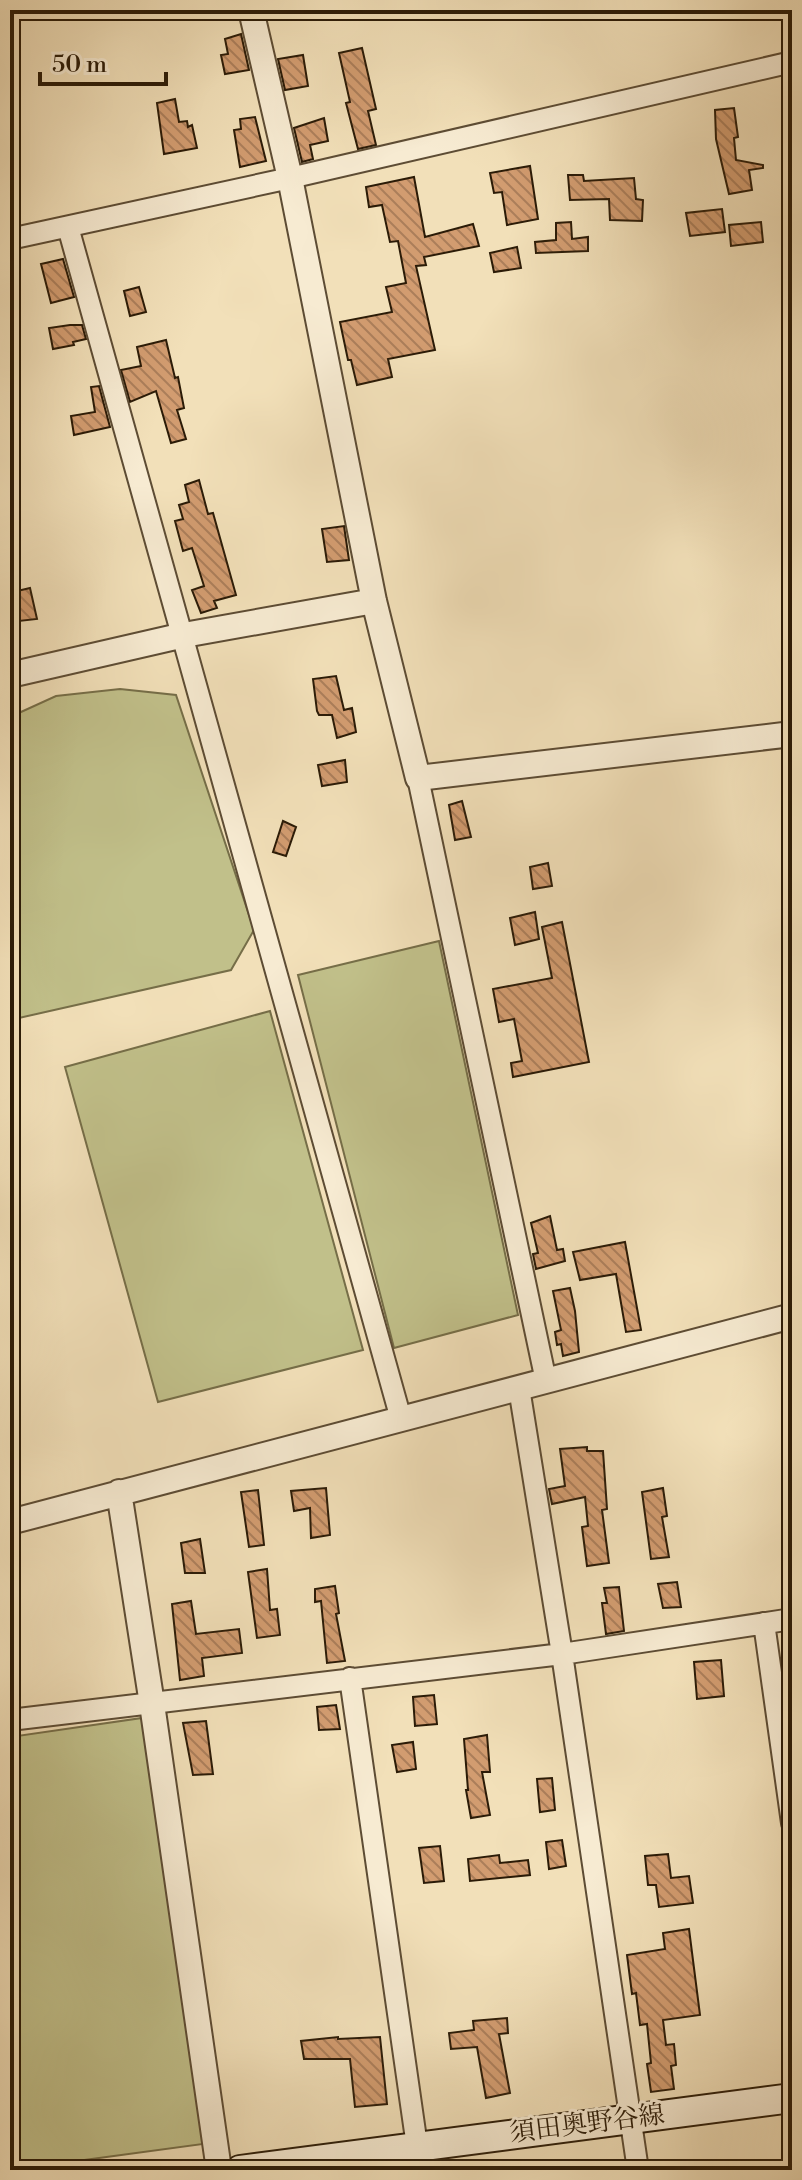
<svg xmlns="http://www.w3.org/2000/svg" width="802" height="2180" viewBox="0 0 802 2180" font-family="'Libre Bodoni','Noto Serif JP',serif">
  <style>
    .pitch { fill: #c1c08a; stroke: #766e48; stroke-width: 2 }
    .building { fill: url(#building-back-hatch); stroke: #2b1b07; stroke-width: 2 }
    .lines { fill: none; stroke-linecap: round; stroke-linejoin: round }
    .minor-casing { stroke: #5d4c34; stroke-width: 24 }
    .tertiary-casing { stroke: #5d4c34; stroke-width: 28 }
    .secondary-casing { stroke: #2b1b07; stroke-width: 32 }
    .minor { stroke: #f7ebd2; stroke-width: 20 }
    .tertiary { stroke: #f7ebd2; stroke-width: 24 }
    .secondary { stroke: #f7ebd2; stroke-width: 28 }
    .labels { text-anchor: middle; dominant-baseline: central; stroke-width: 6; stroke-linejoin: round; paint-order: stroke }
    .street-label { font-size: 26px; fill: #2b1b07; stroke: #f7ebd2 }
  </style>
  <defs>
    <pattern id="building-back-hatch" width="6" height="6" patternUnits="userSpaceOnUse" patternTransform="scale(2)"><rect width="6" height="6" fill="#d29c70"/><path d="M-1 5l2 2M0 0l6 6M5-1l2 2" fill="none" stroke="#ab7e5a"/></pattern>
  </defs>
  <rect width="100%" height="100%" fill="#f2e0b9"/>
  <filter id="stains"><feTurbulence type="fractalNoise" baseFrequency=".0025" numOctaves="4"/><feColorMatrix values="0 0 0 0 .2 0 0 0 0 .09 0 0 0 0 .02 0 0 0 .5 -.17"/></filter>
  <radialGradient id="worn" r=".72"><stop offset=".6" stop-color="#630" stop-opacity="0"/><stop offset="1" stop-color="#630" stop-opacity=".3"/></radialGradient>
  <path class="pitch" d="M 120,689 L 176,695 L 254,930 L 231,970 L 10,1020 L 10,717 L 56,696 Z
    M 439,941 L 518,1315 L 394,1348 L 298,975 Z
    M 270,1011 L 363,1350 L 158,1402 L 65,1067 Z
    M 142,1718 L 203,2144 L 10,2170 L 10,1737 Z"/>
  <path class="building" d="M 241,34 L 249,70 L 225,74 L 221,55 L 228,54 L 225,39 Z
    M 362,48 L 376,109 L 368,111 L 376,145 L 358,149 L 346,103 L 350,102 L 339,53 Z
    M 303,55 L 308,86 L 285,90 L 278,59 Z
    M 175,99 L 179,122 L 187,121 L 188,127 L 192,125 L 197,148 L 164,154 L 157,103 Z
    M 734,108 L 738,137 L 734,138 L 736,160 L 763,165 L 763,168 L 749,170 L 752,190 L 729,194 L 716,139 L 715,110 Z
    M 255,117 L 266,161 L 240,167 L 234,130 L 241,129 L 240,119 Z
    M 324,118 L 328,141 L 310,145 L 313,159 L 302,162 L 294,128 Z
    M 530,166 L 538,219 L 507,225 L 502,192 L 494,193 L 490,173 Z
    M 568,175 L 583,175 L 584,181 L 634,178 L 636,199 L 643,200 L 642,221 L 610,220 L 609,199 L 570,200 Z
    M 414,177 L 425,237 L 473,224 L 479,246 L 424,257 L 426,265 L 416,266 L 435,350 L 388,359 L 392,377 L 357,385 L 351,360 L 348,360 L 340,322 L 392,312 L 386,287 L 406,283 L 398,241 L 390,242 L 382,205 L 369,207 L 366,187 Z
    M 722,209 L 725,232 L 690,236 L 686,213 Z
    M 571,222 L 572,239 L 588,237 L 588,251 L 536,253 L 535,242 L 556,240 L 556,223 Z
    M 761,222 L 763,242 L 731,246 L 729,225 Z
    M 517,247 L 521,268 L 494,272 L 490,253 Z
    M 63,259 L 74,297 L 51,303 L 41,264 Z
    M 139,287 L 146,312 L 130,316 L 124,291 Z
    M 70,325 L 82,325 L 86,339 L 73,342 L 74,345 L 53,349 L 49,328 Z
    M 166,340 L 175,378 L 178,377 L 184,408 L 177,410 L 186,439 L 171,443 L 156,391 L 130,402 L 121,370 L 141,366 L 137,347 Z
    M 99,386 L 110,427 L 74,435 L 71,416 L 95,412 L 91,387 Z
    M 199,480 L 208,514 L 213,513 L 236,595 L 214,601 L 217,608 L 201,613 L 192,590 L 204,586 L 192,548 L 183,551 L 175,521 L 183,519 L 179,505 L 189,502 L 185,485 Z
    M 344,526 L 349,560 L 327,562 L 322,529 Z
    M 30,588 L 37,619 L 19,621 L 13,592 Z
    M 336,676 L 344,710 L 352,708 L 356,732 L 337,738 L 332,715 L 319,715 L 317,711 L 313,679 Z
    M 345,760 L 347,782 L 322,786 L 318,765 Z
    M 462,801 L 471,837 L 455,840 L 449,805 Z
    M 283,821 L 296,827 L 286,856 L 273,852 Z
    M 548,863 L 552,886 L 533,889 L 530,867 Z
    M 535,912 L 539,939 L 515,945 L 510,918 Z
    M 562,922 L 589,1062 L 513,1077 L 511,1063 L 522,1061 L 514,1019 L 499,1022 L 493,989 L 552,978 L 542,927 Z
    M 550,1216 L 557,1250 L 563,1249 L 565,1261 L 536,1269 L 533,1254 L 538,1253 L 531,1223 Z
    M 625,1242 L 641,1330 L 626,1332 L 616,1274 L 580,1280 L 573,1252 Z
    M 570,1288 L 575,1311 L 579,1352 L 563,1356 L 561,1344 L 557,1345 L 555,1332 L 561,1330 L 553,1291 Z
    M 587,1447 L 587,1451 L 603,1451 L 607,1509 L 602,1510 L 609,1563 L 587,1566 L 582,1527 L 588,1526 L 585,1497 L 552,1504 L 549,1489 L 565,1486 L 560,1449 Z
    M 326,1488 L 330,1535 L 311,1538 L 310,1508 L 294,1511 L 291,1491 Z
    M 663,1488 L 667,1516 L 662,1517 L 669,1557 L 651,1559 L 642,1492 Z
    M 258,1490 L 264,1545 L 249,1547 L 241,1492 Z
    M 200,1539 L 205,1573 L 185,1573 L 181,1543 Z
    M 267,1569 L 270,1610 L 277,1609 L 280,1635 L 257,1638 L 248,1572 Z
    M 677,1582 L 681,1607 L 663,1608 L 658,1584 Z
    M 335,1586 L 339,1613 L 336,1614 L 345,1661 L 327,1663 L 321,1601 L 315,1602 L 315,1589 Z
    M 619,1587 L 624,1631 L 606,1634 L 602,1603 L 607,1603 L 604,1588 Z
    M 191,1601 L 196,1634 L 239,1629 L 242,1653 L 202,1658 L 204,1676 L 180,1680 L 172,1604 Z
    M 721,1660 L 724,1696 L 697,1699 L 694,1662 Z
    M 434,1695 L 437,1724 L 415,1726 L 413,1697 Z
    M 336,1705 L 340,1729 L 319,1730 L 317,1707 Z
    M 206,1721 L 213,1774 L 193,1775 L 183,1723 Z
    M 487,1735 L 490,1772 L 482,1772 L 490,1815 L 471,1818 L 466,1790 L 468,1790 L 464,1739 Z
    M 413,1742 L 416,1769 L 397,1772 L 392,1745 Z
    M 552,1778 L 555,1810 L 540,1812 L 537,1779 Z
    M 562,1840 L 566,1866 L 549,1869 L 546,1842 Z
    M 440,1846 L 444,1881 L 424,1883 L 419,1848 Z
    M 668,1854 L 671,1878 L 689,1876 L 693,1903 L 659,1907 L 656,1885 L 648,1885 L 645,1856 Z
    M 499,1855 L 500,1863 L 528,1860 L 530,1875 L 470,1881 L 468,1859 Z
    M 689,1929 L 700,2015 L 663,2020 L 666,2045 L 674,2044 L 676,2065 L 671,2066 L 674,2089 L 651,2092 L 647,2064 L 651,2063 L 647,2024 L 640,2025 L 636,1993 L 632,1994 L 627,1955 L 665,1949 L 663,1933 Z
    M 507,2018 L 508,2033 L 499,2034 L 510,2093 L 486,2098 L 477,2047 L 451,2049 L 449,2033 L 474,2030 L 473,2021 Z
    M 338,2037 L 338,2039 L 380,2037 L 387,2104 L 355,2107 L 350,2059 L 304,2059 L 301,2041 Z"/>
  <g class="lines">
    <defs>
      <path id="minor" d="M 68,227 L 401,1419
        M 10,239 L 290,178 L 792,62
        M 418,778 L 546,1381
        M 519,1388 L 562,1654 L 638,2170
        M 764,1623 L 792,1823
        M 350,1678 L 417,2146
        M 10,1720 L 562,1654 L 792,1619"/>
      <path id="tertiary" d="M 251,10 L 290,178 L 374,601 L 418,778 L 792,734
        M 10,675 L 184,635 L 374,601
        M 119,1492 L 152,1704 L 219,2170
        M 10,1522 L 792,1316"/>
      <path id="secondary" d="M 240,2170 L 792,2098"/>
    </defs>
    <use href="#minor" class="minor-casing"/>
    <use href="#tertiary" class="tertiary-casing"/>
    <use href="#secondary" class="secondary-casing"/>
    <use href="#minor" class="minor"/>
    <use href="#tertiary" class="tertiary"/>
    <use href="#secondary" class="secondary"/>
  </g>
  <g class="labels">
    <g class="street-label">
      <text transform="translate(587 2124) rotate(-7)">須田奥野谷線</text>
    </g>
  </g>
  <rect width="802" height="2180" fill="none" stroke="#f2e0b9" stroke-width="40"/>
  <rect x="12" y="12" width="778" height="2156" fill="none" stroke="#2b1b07" stroke-width="4"/>
  <rect x="20" y="20" width="762" height="2140" fill="none" stroke="#2b1b07" stroke-width="2"/>
  <path d="M40 72v12h126v-12" fill="none" stroke="#2b1b07" stroke-width="4"/>
  <text x="52" y="72" font-size="24" fill="#2b1b07" stroke="#f7ebd2" stroke-width="6" paint-order="stroke">50 m</text>
  <rect width="100%" height="100%" filter="url(#stains)"/>
  <rect width="100%" height="100%" fill="url(#worn)"/>
</svg>
